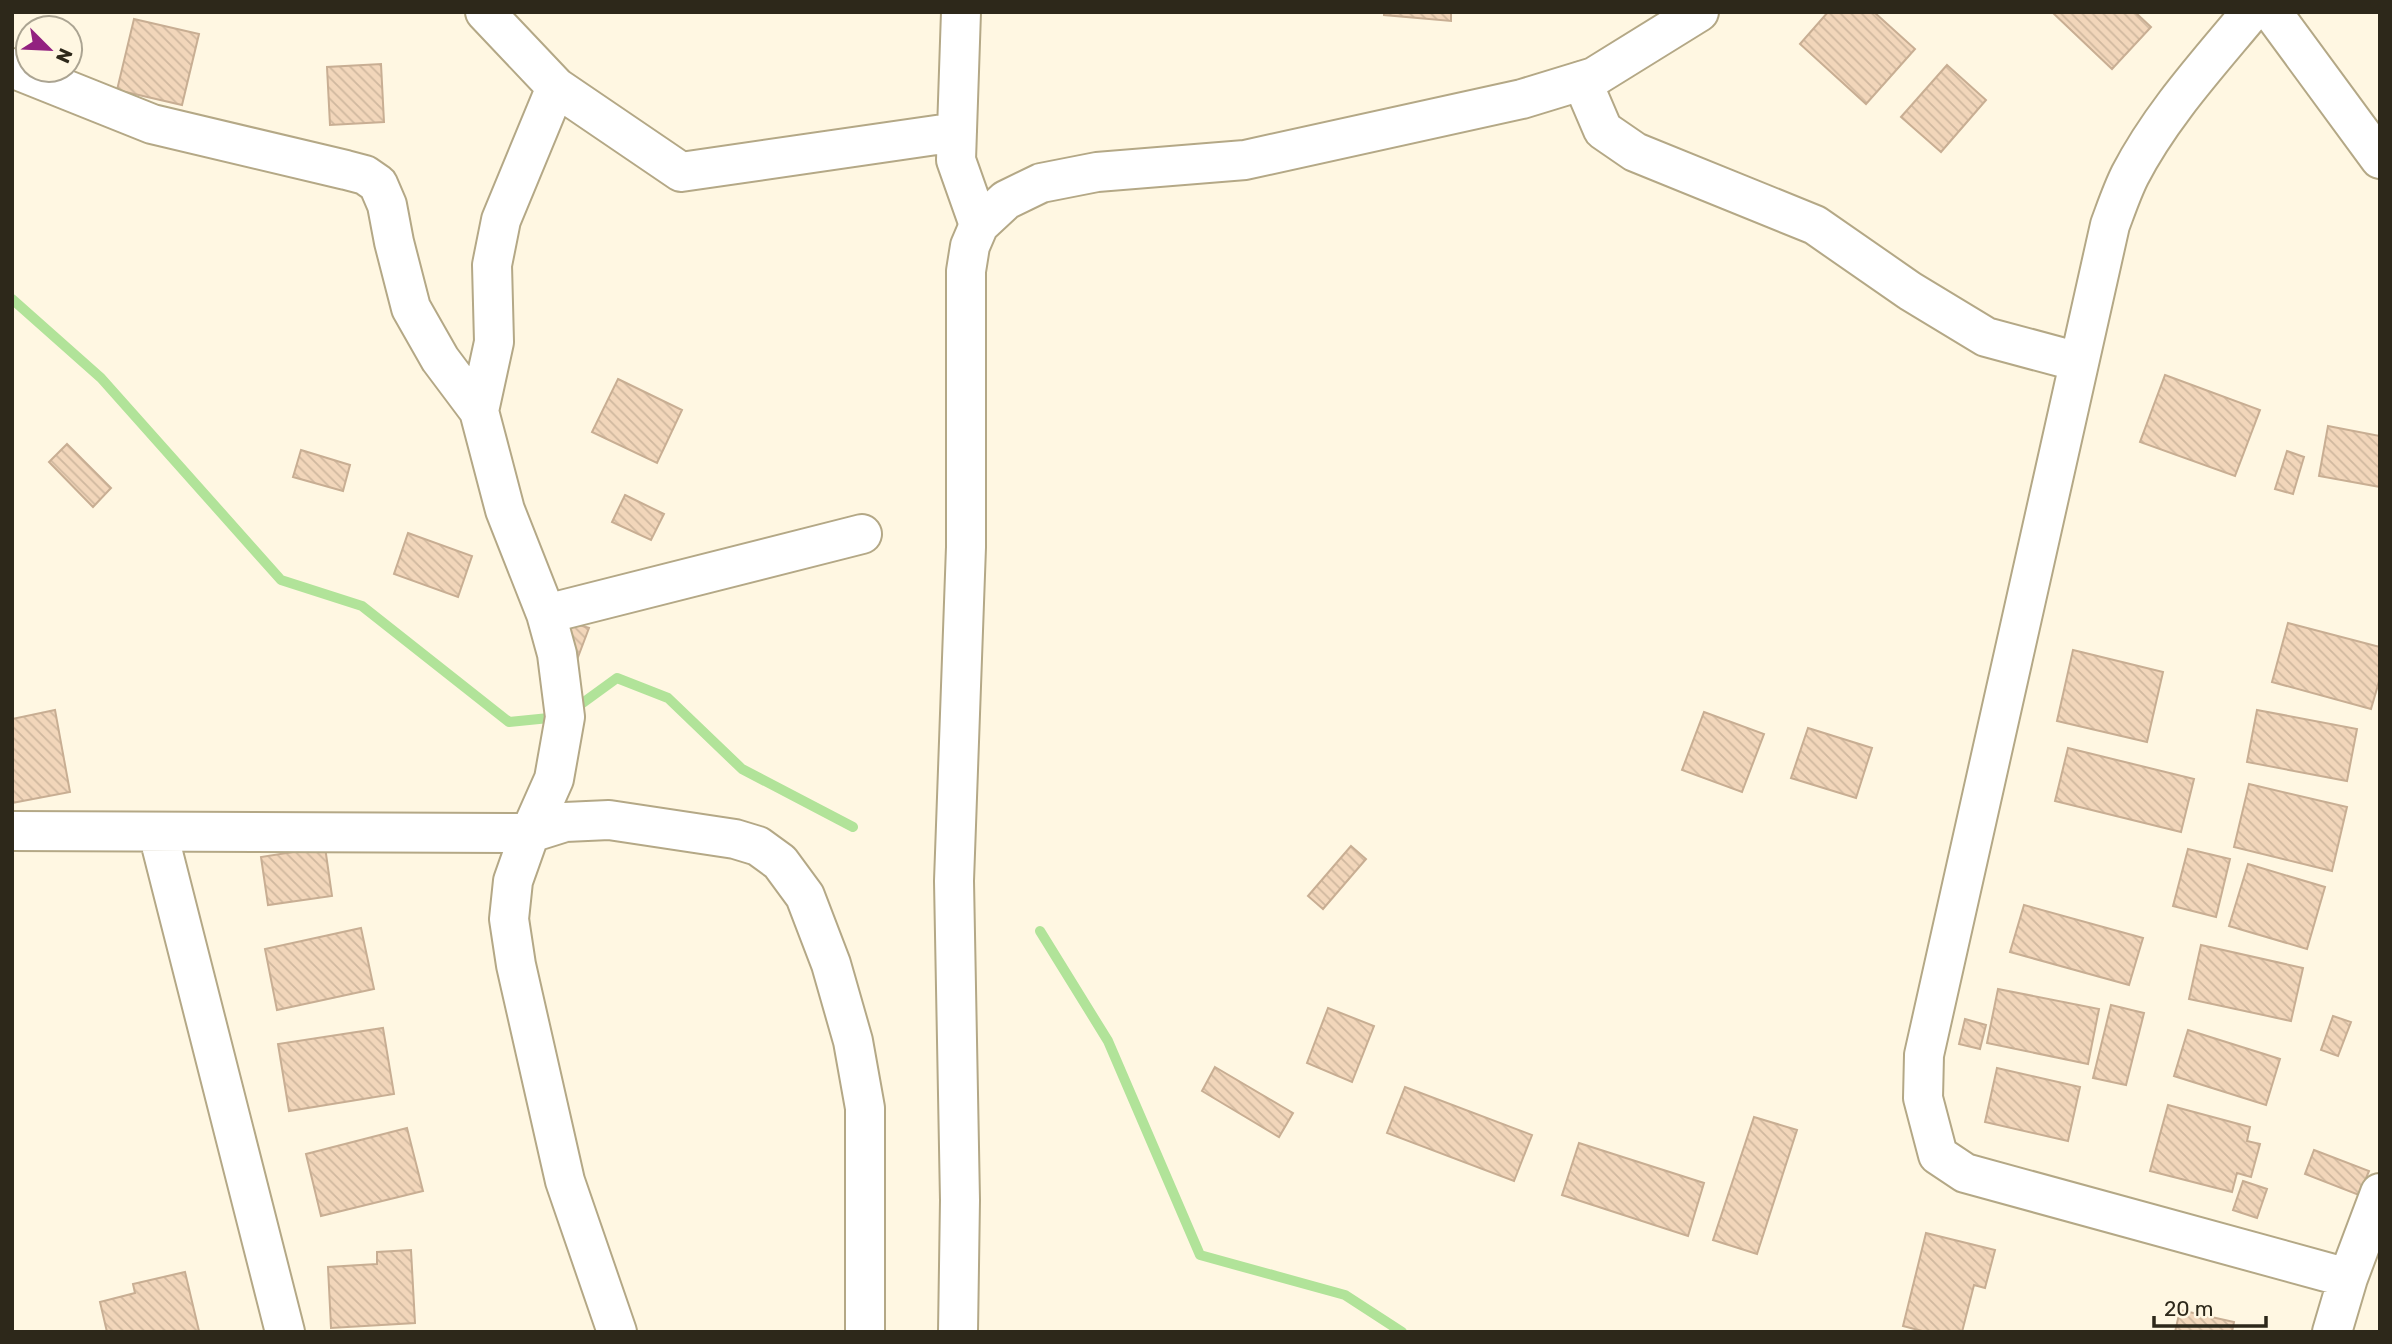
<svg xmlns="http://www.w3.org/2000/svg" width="2392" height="1344" viewBox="0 0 2392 1344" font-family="Rubik,sans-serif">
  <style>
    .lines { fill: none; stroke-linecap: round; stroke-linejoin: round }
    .stream { stroke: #b1e399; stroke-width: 10 }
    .building { fill: url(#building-back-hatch); stroke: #c8ae93; stroke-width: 2 }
    .street-casing { stroke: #b4a886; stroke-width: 42 }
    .secondary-casing { stroke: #b4a886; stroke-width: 42 }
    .street { stroke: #fff; stroke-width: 38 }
    .secondary { stroke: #fff; stroke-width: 38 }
  </style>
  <defs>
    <pattern id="building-back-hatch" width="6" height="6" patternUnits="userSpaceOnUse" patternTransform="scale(1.75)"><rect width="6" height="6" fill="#f2d6ba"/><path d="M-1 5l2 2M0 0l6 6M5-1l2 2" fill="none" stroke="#d0b89f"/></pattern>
  </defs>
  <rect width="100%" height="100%" fill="#fff7e2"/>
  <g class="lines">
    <path class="stream" d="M 12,299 L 101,378 L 281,580 L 362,606 L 509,722 L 559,717
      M 573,710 L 617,678 L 668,698 L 742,769 L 853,827
      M 1040,931 L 1108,1041 L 1200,1255 L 1345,1295 L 1402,1332"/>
  </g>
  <path class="building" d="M 1384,12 L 1451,12 L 1451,21 L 1384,15 Z
    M 1828,12 L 1874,12 L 1915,49 L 1866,104 L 1800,44 Z
    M 2052,12 L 2135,12 L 2151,27 L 2112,69 Z
    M 134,19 L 199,34 L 182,105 L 117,90 Z
    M 381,64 L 384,122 L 330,125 L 327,67 Z
    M 1947,65 L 1986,100 L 1941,152 L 1901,117 Z
    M 2165,375 L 2260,410 L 2235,476 L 2140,442 Z
    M 618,379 L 682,410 L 657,463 L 592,432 Z
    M 2328,426 L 2380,436 L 2380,487 L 2319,476 Z
    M 67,444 L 111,488 L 93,507 L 49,462 Z
    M 301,450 L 350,465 L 343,491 L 293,477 Z
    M 2287,451 L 2304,457 L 2293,494 L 2275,489 Z
    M 625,495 L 664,514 L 651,540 L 612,522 Z
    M 408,533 L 472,556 L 458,597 L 394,574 Z
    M 573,623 L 589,628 L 575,665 L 560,660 Z
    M 2288,623 L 2380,647 L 2380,678 L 2371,709 L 2272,682 Z
    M 2073,650 L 2163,672 L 2147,742 L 2057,721 Z
    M 55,710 L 70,792 L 12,803 L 12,719 Z
    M 2257,710 L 2357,729 L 2347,781 L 2247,762 Z
    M 1704,712 L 1764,734 L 1742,792 L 1682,770 Z
    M 1808,728 L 1872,748 L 1856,798 L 1791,778 Z
    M 2068,748 L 2194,779 L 2181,832 L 2055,801 Z
    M 2249,784 L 2347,807 L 2332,871 L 2234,847 Z
    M 1351,846 L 1366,859 L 1323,909 L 1308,896 Z
    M 325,847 L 332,896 L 268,905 L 261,857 Z
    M 2188,849 L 2230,859 L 2216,917 L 2173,906 Z
    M 2248,864 L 2325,887 L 2307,949 L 2229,926 Z
    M 2024,905 L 2143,938 L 2129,985 L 2010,952 Z
    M 361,928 L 374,989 L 277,1010 L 265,949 Z
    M 2201,945 L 2303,968 L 2291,1021 L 2189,999 Z
    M 1998,989 L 2099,1009 L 2088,1064 L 1987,1043 Z
    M 2111,1005 L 2144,1013 L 2126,1085 L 2093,1078 Z
    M 1328,1008 L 1374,1026 L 1352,1082 L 1307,1063 Z
    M 2333,1016 L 2351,1022 L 2338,1056 L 2321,1050 Z
    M 1965,1019 L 1986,1025 L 1980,1049 L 1959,1044 Z
    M 383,1028 L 394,1094 L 289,1111 L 278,1044 Z
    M 2188,1030 L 2280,1059 L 2266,1105 L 2174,1076 Z
    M 1215,1067 L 1293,1113 L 1279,1137 L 1202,1091 Z
    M 1997,1068 L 2080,1087 L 2068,1141 L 1985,1122 Z
    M 1405,1087 L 1532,1135 L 1514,1181 L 1387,1133 Z
    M 2168,1105 L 2250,1127 L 2247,1141 L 2260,1144 L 2251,1177 L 2237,1173 L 2232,1192 L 2150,1171 Z
    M 1754,1117 L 1797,1130 L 1757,1254 L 1713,1240 Z
    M 407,1128 L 423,1191 L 321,1216 L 306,1154 Z
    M 1579,1143 L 1704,1183 L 1688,1236 L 1562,1195 Z
    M 2314,1150 L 2369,1171 L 2359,1195 L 2305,1174 Z
    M 2243,1181 L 2267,1189 L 2257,1218 L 2233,1210 Z
    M 1926,1233 L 1995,1250 L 1985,1288 L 1974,1285 L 1962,1332 L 1926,1332 L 1903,1326 Z
    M 411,1250 L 415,1323 L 331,1328 L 328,1267 L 377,1264 L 377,1252 Z
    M 185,1272 L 199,1331 L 107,1332 L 100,1302 L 135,1293 L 133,1284 Z
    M 2180,1310 L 2234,1322 L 2232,1332 L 2175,1332 Z"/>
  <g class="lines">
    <defs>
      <path id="street" d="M 485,12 L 556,87 L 681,172 L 957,132
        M 961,12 L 956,160 L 979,225
        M 2251,12 C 2208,64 2161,115 2130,175 C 2122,191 2116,209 2110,225 L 1924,1055 L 1923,1098 L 1938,1155 L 1965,1173 L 2348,1278
        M 2272,12 L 2380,159
        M 12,68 L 152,124 L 346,170 L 365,175 L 378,184 L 387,205 L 394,242 L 411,308 L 440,359 L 479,411 L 505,510 L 546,614 L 557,654 L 565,717 L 554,779 L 530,833 L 513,881 L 509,919 L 516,965 L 565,1181 L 617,1332
        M 1582,81 L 1603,130 L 1635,152 L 1815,225 L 1910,291 L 1986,337 L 2079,362
        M 479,411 L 494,342 L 492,265 L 501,220 L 556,87
        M 546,614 L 862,534
        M 12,831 L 530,833 L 565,822 L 609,820 L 735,839 L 758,846 L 780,862 L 805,896 L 831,964 L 853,1041 L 865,1108 L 865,1332
        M 158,833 L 285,1332
        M 2332,1332 L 2348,1278 L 2380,1193"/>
      <path id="secondary" d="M 958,1332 L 960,1200 L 954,881 L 966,547 L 966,271 L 970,246 L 979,225 L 1006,200 L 1041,183 L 1097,172 L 1245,160 L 1522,99 L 1594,77 L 1699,12"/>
    </defs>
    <use href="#street" class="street-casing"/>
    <use href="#secondary" class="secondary-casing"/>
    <use href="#street" class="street"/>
    <use href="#secondary" class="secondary"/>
  </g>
  <rect width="2392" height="1344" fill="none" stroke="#2d281a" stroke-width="28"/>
  <g transform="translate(49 49) rotate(114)"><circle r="33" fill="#fff7e2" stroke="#aba492" stroke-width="2"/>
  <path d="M0-5L12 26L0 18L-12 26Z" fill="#922180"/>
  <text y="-10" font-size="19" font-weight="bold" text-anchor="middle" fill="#2d281a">N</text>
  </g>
  <path d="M2154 1316v10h112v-10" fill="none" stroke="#2d281a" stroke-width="3.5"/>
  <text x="2164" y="1316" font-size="21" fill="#2d281a" stroke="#fff7e2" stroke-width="5" paint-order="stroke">20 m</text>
</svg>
